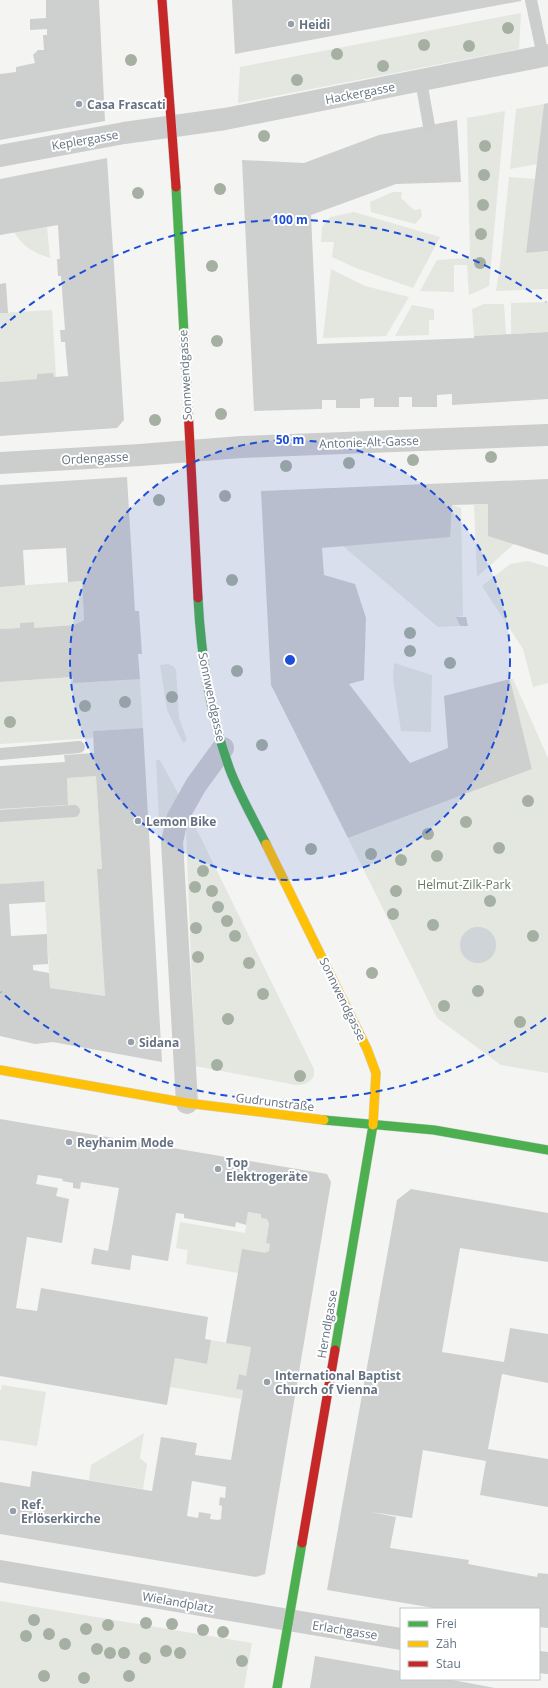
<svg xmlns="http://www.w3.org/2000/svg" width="548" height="1688" viewBox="0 0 548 1688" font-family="'Open Sans',sans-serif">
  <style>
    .green { fill: #e3e7e0 }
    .water { fill: #ced4d7 }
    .building { fill: #cecfcf; fill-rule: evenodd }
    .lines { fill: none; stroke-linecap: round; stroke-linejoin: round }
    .fast-casing { stroke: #d1d2d1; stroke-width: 10 }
    .slow-casing { stroke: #d1d2d1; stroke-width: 10 }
    .jam-casing { stroke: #d1d2d1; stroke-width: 10 }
    .lane { stroke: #cccdcd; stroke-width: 12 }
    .street { stroke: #cccdcd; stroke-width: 22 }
    .fast { stroke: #4caf50; stroke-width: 9 }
    .slow { stroke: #ffc107; stroke-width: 9 }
    .jam { stroke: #c62828; stroke-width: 9 }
    .tree { fill: #a5b0a3 }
    .ring { fill: none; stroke: #1d4ed8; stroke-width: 2; stroke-dasharray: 7 5 }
    .poi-dot { fill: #97a0a9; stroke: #fff; stroke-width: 1.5 }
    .labels { text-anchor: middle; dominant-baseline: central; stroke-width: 4; stroke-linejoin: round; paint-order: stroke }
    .poi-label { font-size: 12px; font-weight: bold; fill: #657281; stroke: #fff; text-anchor: start }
    .street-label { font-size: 12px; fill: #657281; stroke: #fff }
    .park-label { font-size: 12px; fill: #657963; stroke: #fff }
    .centre { fill: #1d4ed8; stroke: #fff; stroke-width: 2 }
    .ring-label { font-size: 12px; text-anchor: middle; font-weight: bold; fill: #1d4ed8; stroke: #fff; stroke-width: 4; stroke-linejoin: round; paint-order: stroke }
  </style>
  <rect width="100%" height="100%" fill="#f4f4f2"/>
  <path class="green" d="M 521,13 L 519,49 L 238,103 L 240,67 Z
    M 544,104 L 537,164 L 510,169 L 516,109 Z
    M 505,111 L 489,286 L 469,295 L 467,265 L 454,265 L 454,292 L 420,291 L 437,260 L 470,258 L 467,118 Z
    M 509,177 L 536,179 L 526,253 L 548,251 L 548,289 L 496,291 L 500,265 Z
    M 393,192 L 402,192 L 401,198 L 414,210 L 421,209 L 422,216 L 415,224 L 371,212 L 370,202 Z
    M 354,212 L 440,237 L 413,288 L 356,268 L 332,257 L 334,242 L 321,242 L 322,227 L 330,217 Z
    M 47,227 L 50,258 C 34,253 23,247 14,232 Z
    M 331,269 L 365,286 L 409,297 L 386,336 L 323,338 Z
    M 548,302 L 548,332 L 511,334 L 511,303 Z
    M 484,304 L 504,304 L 506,334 L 474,336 L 472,309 Z
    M 412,305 L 434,309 L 434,320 L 429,320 L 429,335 L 395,336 Z
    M 52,310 L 56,377 L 54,377 L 53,373 L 37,379 L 0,382 L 0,313 Z
    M 488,504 L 489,536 L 514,544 L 477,577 L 474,505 Z
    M 452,505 L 461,508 L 463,616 L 456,617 L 460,626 L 438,627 L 343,546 Z
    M 528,561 L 548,567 L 548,683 L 533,687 L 523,649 L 482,586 L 510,564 Z
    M 82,581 L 84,620 L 74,625 L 34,628 L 33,622 L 20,623 L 20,628 L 0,629 L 0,587 Z
    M 394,663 L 432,675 L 431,732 L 401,731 L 393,679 Z
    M 168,664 L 173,666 L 176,670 L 179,718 L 187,740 L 183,743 L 167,710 L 160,665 Z
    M 73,677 L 140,679 L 143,728 L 94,731 L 93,738 L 0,744 L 0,682 Z
    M 510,679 L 513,679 L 548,758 L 548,1073 L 501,1065 L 437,1018 L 348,838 L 532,769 Z
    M 156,760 L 160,760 L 179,795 L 167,818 L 159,820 Z
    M 96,776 L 102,869 L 97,869 L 105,996 L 50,988 L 44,881 L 0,884 L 0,809 L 68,805 L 67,778 Z
    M 187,819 L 194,824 L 314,1069 L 314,1076 C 309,1083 305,1085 296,1085 L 195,1066 L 186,829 Z
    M 248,1212 L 261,1214 L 261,1218 L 267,1219 L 269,1224 L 266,1243 L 270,1244 L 269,1251 L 238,1273 L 186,1264 L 188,1250 L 176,1248 L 180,1222 L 245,1233 Z
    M 211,1340 L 251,1347 L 246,1376 L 239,1374 L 236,1389 L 243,1390 L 241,1399 L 170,1387 L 175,1358 L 207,1364 Z
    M 2,1385 L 46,1392 L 37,1446 L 0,1440 L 0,1390 L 1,1390 Z
    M 144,1433 L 140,1458 L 147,1464 L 143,1489 L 89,1480 L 91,1465 Z
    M 0,1601 L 252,1643 L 244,1688 L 0,1688 Z"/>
  <path class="water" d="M460 945a18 18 0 1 1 36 0a18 18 0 1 1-36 0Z"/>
  <path class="building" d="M 46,0 L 99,0 L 105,121 L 0,140 L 0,74 L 16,72 L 16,67 L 35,63 L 33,55 L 38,50 L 44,50 L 43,35 L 47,35 L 47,29 L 30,30 L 30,19 L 46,18 Z
    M 232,0 L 521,0 L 521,1 L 235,54 Z
    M 548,103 L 548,251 L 526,253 L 544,104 Z
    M 457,120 L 461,182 L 396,184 L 311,215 L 317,344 L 474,338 L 474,336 L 548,332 L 548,399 L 452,405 L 452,394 L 437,395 L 437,407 L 412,407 L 412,397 L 399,397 L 399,407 L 374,407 L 374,398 L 360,399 L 360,408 L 336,408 L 336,400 L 322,400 L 322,409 L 320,409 L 254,411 L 242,160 L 304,163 L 379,135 Z
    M 107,158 L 124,420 L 117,428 L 0,436 L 0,382 L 37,379 L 37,374 L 53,373 L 54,377 L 68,376 L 65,342 L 61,342 L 60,330 L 65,330 L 61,276 L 58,276 L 57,259 L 60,259 L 58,225 L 0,235 L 0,179 Z
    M 6,283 L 8,313 L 0,313 L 0,284 Z
    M 127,477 L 135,611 L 139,611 L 142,654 L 138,654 L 140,679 L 73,683 L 73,677 L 0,682 L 0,629 L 20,628 L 20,623 L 34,622 L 34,628 L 74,625 L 84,620 L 82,581 L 68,582 L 66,548 L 23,550 L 25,585 L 0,587 L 0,485 Z
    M 548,479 L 548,555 L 488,536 L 488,504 L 452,505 L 450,537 L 322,548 L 324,575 L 355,584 L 366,618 L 364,680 L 349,684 L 410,763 L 448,748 L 444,696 L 510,679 L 532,769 L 348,838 L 271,685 L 261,491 Z
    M 456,617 L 466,617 L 468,626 L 460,626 Z
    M 143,728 L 162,1062 L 53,1042 L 35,1044 L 0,1036 L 0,884 L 44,881 L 45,902 L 9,904 L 11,936 L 47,934 L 48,964 L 33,965 L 33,970 L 49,973 L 50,988 L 105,996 L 97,869 L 102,869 L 96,776 L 67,778 L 68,805 L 0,809 L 0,766 L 65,762 L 64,755 L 94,753 L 93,731 Z
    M 0,1119 L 327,1174 L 331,1182 L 265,1574 L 256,1577 L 0,1534 L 0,1482 L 30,1487 L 32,1471 L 152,1491 L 161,1437 L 197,1443 L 195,1455 L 231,1460 L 243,1390 L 236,1389 L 239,1374 L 246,1376 L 251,1347 L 226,1343 L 242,1249 L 265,1253 L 269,1251 L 270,1244 L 266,1243 L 269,1224 L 267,1219 L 261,1218 L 261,1214 L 248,1212 L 246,1225 L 236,1222 L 235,1227 L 184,1218 L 184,1214 L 176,1213 L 168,1261 L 132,1255 L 130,1270 L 91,1264 L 94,1248 L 108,1251 L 119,1188 L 81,1182 L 80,1189 L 73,1188 L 73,1183 L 62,1181 L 63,1179 L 38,1175 L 36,1184 L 58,1188 L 56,1196 L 69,1199 L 62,1243 L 27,1237 L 16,1308 L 37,1311 L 41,1288 L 208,1317 L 205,1339 L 211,1340 L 207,1364 L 175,1358 L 167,1405 L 0,1376 ZM 192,1481 L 226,1487 L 225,1498 L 220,1497 L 219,1505 L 222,1506 L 221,1519 L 218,1520 L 210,1519 L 211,1514 L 199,1512 L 198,1518 L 187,1516 Z
    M 411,1189 L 548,1213 L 548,1262 L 460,1248 L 442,1352 L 504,1362 L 510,1328 L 548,1334 L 548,1383 L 502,1374 L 488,1449 L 548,1459 L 548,1507 L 480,1495 L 486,1461 L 423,1450 L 412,1518 L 371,1512 L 396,1517 L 390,1548 L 469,1560 L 468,1564 L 537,1577 L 538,1573 L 548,1574 L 548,1628 L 539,1627 L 539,1609 L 440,1609 L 327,1590 L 397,1200 Z
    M 315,1656 L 401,1671 L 401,1679 L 447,1679 L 495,1688 L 310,1688 Z"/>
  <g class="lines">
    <defs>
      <path id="fast" d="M 176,187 L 188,408
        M 198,598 C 201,656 210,715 230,770 C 240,796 254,820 266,844
        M 324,1120 L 434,1130 L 548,1150
        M 335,1350 L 373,1125
        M 277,1688 L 302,1543"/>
      <path id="slow" d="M 266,844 L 367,1049 L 376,1073 L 373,1125
        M 0,1070 L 187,1103 L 324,1120"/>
      <path id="jam" d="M 162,0 L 176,187
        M 188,408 L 198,598
        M 302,1543 L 335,1350"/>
    </defs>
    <use href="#fast" class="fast-casing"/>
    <use href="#slow" class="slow-casing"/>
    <use href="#jam" class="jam-casing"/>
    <path class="lane" d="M 531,0 L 543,56
      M 421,81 L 429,126
      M 0,754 L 79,747
      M 0,816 L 74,811"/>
    <path class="street" d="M 0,156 L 124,133 L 225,119 L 548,55
      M 0,463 L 140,455 L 241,447 L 548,435
      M 187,1103 L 172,842 L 177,819 L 196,785 L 223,748
      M 0,1571 L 401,1639
      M 539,1662 L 548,1663"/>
    <use href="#fast" class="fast"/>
    <use href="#slow" class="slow"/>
    <use href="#jam" class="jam"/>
  </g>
  <g class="tree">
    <circle cx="508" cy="28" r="6"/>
    <circle cx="424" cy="45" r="6"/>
    <circle cx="469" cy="46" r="6"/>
    <circle cx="337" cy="54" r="6"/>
    <circle cx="131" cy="60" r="6"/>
    <circle cx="383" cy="66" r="6"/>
    <circle cx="297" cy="80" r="6"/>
    <circle cx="264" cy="136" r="6"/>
    <circle cx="485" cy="146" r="6"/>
    <circle cx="484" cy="175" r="6"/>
    <circle cx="220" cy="189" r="6"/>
    <circle cx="138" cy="193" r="6"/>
    <circle cx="483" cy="205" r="6"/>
    <circle cx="481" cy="234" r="6"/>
    <circle cx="480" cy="263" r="6"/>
    <circle cx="212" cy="266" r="6"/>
    <circle cx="217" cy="341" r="6"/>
    <circle cx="221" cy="414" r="6"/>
    <circle cx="155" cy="420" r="6"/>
    <circle cx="491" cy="457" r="6"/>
    <circle cx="413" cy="460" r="6"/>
    <circle cx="349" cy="463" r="6"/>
    <circle cx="286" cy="466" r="6"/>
    <circle cx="225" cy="496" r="6"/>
    <circle cx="159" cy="500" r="6"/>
    <circle cx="232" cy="580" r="6"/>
    <circle cx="410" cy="633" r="6"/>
    <circle cx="410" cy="651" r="6"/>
    <circle cx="450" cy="663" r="6"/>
    <circle cx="237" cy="671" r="6"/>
    <circle cx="172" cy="697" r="6"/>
    <circle cx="125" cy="702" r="6"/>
    <circle cx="85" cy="706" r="6"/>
    <circle cx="10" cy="722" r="6"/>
    <circle cx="262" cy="745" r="6"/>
    <circle cx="528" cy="801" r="6"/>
    <circle cx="466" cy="822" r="6"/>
    <circle cx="428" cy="834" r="6"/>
    <circle cx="499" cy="848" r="6"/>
    <circle cx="311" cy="849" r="6"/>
    <circle cx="371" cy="854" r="6"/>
    <circle cx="437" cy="856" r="6"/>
    <circle cx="401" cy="860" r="6"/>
    <circle cx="203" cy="871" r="6"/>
    <circle cx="195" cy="887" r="6"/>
    <circle cx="212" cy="891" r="6"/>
    <circle cx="396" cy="891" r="6"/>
    <circle cx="490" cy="901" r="6"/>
    <circle cx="218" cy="907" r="6"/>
    <circle cx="393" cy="914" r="6"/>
    <circle cx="227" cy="921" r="6"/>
    <circle cx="433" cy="925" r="6"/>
    <circle cx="196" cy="928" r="6"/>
    <circle cx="235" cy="936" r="6"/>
    <circle cx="533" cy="936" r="6"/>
    <circle cx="198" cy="957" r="6"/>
    <circle cx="249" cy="963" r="6"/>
    <circle cx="372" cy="973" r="6"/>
    <circle cx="478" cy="991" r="6"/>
    <circle cx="263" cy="994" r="6"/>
    <circle cx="444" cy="1006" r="6"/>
    <circle cx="228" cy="1019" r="6"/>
    <circle cx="520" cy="1022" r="6"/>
    <circle cx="217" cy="1065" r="6"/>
    <circle cx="300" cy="1076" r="6"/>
    <circle cx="34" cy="1620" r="6"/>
    <circle cx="146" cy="1623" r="6"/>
    <circle cx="172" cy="1624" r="6"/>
    <circle cx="108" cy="1625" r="6"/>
    <circle cx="86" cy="1629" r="6"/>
    <circle cx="203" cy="1630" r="6"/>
    <circle cx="223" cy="1632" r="6"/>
    <circle cx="49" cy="1634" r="6"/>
    <circle cx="26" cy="1636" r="6"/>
    <circle cx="65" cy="1644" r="6"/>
    <circle cx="97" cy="1649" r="6"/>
    <circle cx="166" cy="1651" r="6"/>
    <circle cx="110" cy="1653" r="6"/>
    <circle cx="124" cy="1653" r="6"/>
    <circle cx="180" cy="1653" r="6"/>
    <circle cx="145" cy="1658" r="6"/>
    <circle cx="242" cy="1661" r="6"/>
    <circle cx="44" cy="1676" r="6"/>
    <circle cx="129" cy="1676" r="6"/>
    <circle cx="84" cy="1678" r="6"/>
  </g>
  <circle cx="290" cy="660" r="220" fill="#1d4ed8" fill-opacity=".12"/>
  <g class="ring">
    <circle cx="290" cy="660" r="220"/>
    <path d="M546 1018A440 440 0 0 1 1 992M1 328A440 440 0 0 1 546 302"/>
  </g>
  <g class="poi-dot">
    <circle cx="291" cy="24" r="4"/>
    <circle cx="79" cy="104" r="4"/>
    <circle cx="138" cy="821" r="4"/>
    <circle cx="131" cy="1042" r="4"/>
    <circle cx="69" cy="1142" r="4"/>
    <circle cx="218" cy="1169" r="4"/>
    <circle cx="267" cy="1382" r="4"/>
    <circle cx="13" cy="1511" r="4"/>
  </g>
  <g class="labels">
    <g class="poi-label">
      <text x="299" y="24">Heidi</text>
      <text x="87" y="104">Casa Frascati</text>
      <text x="146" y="821">Lemon Bike</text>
      <text x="139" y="1042">Sidana</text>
      <text x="77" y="1142">Reyhanim Mode</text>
      <text x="226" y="1162">Top<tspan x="226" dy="14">Elektrogeräte</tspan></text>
      <text x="275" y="1375">International Baptist<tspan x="275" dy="14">Church of Vienna</tspan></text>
      <text x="21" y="1504">Ref.<tspan x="21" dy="14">Erlöserkirche</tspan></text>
    </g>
    <g class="street-label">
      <text transform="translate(360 93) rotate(-11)">Hackergasse</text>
      <text transform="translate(85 140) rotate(-10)">Keplergasse</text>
      <text transform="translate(185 375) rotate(-93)">Sonnwendgasse</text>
      <text transform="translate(369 442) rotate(-2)">Antonie-Alt-Gasse</text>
      <text transform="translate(95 458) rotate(-3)">Ordengasse</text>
      <text transform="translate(212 697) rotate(78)">Sonnwendgasse</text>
      <text transform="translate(343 999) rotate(64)">Sonnwendgasse</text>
      <text transform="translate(275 1102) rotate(7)">Gudrunstraße</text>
      <text transform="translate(327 1324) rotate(-80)">Herndlgasse</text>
      <text transform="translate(178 1602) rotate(10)">Wielandplatz</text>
      <text transform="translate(345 1630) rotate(9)">Erlachgasse</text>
    </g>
    <g class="park-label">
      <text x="464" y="884">Helmut-Zilk-Park</text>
    </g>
  </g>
  <circle cx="290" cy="660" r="6" class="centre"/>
  <g class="ring-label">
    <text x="290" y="224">100 m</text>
    <text x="290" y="444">50 m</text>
  </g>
  <rect x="400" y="1608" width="140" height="72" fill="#ffffff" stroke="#c1c7cd"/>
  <rect x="408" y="1621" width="20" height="6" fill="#4caf50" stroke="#c1c7cd"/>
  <text x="436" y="1628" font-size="12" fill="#657281">Frei</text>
  <rect x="408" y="1641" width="20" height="6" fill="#ffc107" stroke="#c1c7cd"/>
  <text x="436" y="1648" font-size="12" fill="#657281">Zäh</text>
  <rect x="408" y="1661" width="20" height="6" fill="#c62828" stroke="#c1c7cd"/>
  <text x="436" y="1668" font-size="12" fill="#657281">Stau</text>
</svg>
